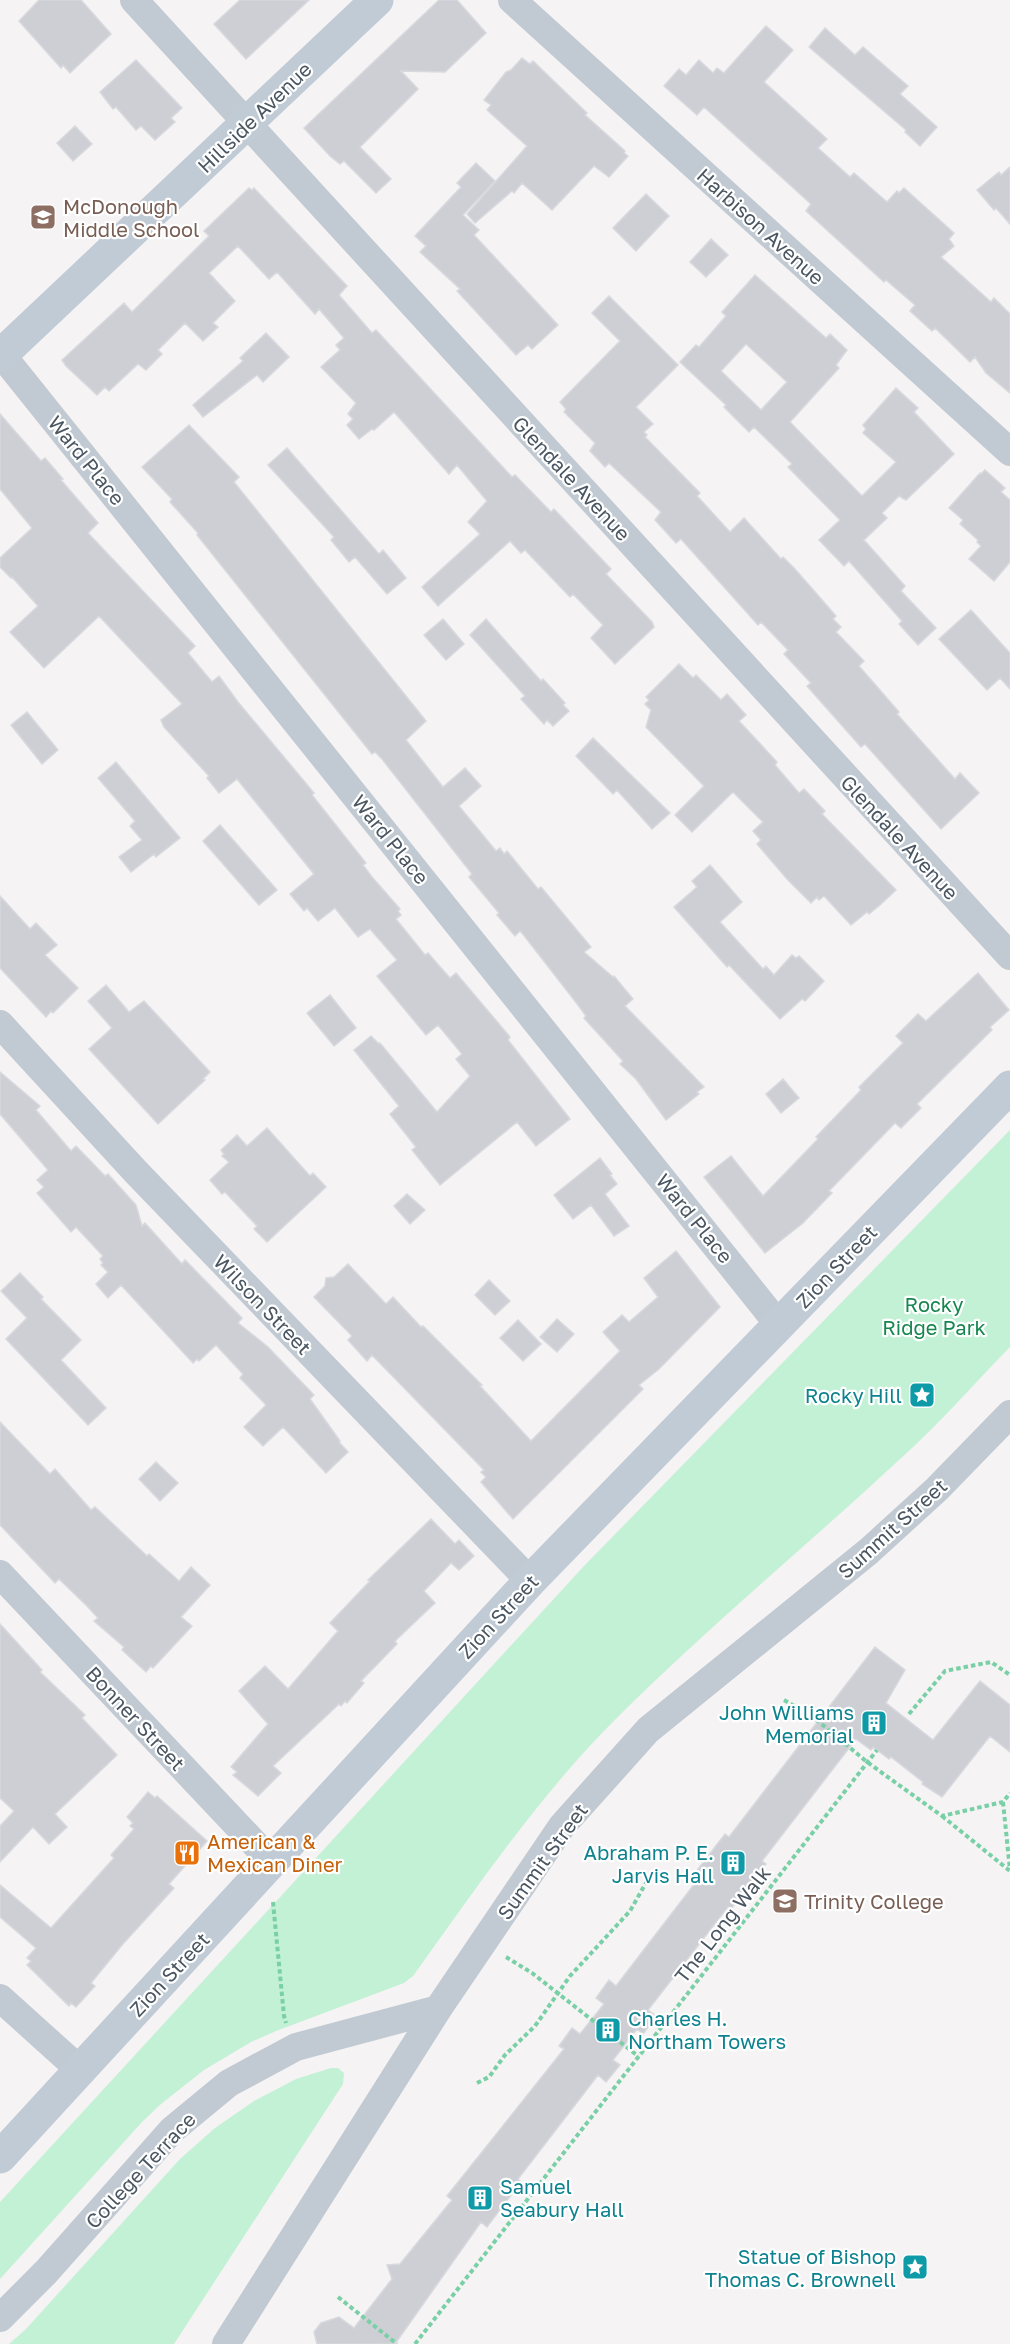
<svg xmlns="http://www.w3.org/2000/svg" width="1010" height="2344" viewBox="0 0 1010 2344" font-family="'Golos Text',sans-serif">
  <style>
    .green { fill: #c3f1d5 }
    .building { fill: #cdcfd5; stroke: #d7d9de; stroke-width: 1.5; fill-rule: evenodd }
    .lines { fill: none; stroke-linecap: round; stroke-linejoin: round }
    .path { stroke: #7ad0a6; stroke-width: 4; stroke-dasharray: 4.5 3; stroke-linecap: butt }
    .street { stroke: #c1cad2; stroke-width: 28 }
    .secondary { stroke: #c1cbd6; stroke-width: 33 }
    .labels { text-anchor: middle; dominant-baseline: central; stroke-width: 4.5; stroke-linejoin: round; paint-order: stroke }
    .street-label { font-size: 20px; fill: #4a5661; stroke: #fff }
    .education-label { font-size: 20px; fill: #785e54; stroke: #fff; text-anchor: start }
    .park-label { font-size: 20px; fill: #17864f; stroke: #fff }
    .culture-label { font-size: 20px; fill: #0d838f; stroke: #fff; text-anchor: end }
    .food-label { font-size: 20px; fill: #c56008; stroke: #fff; text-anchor: start }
  </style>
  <rect width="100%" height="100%" fill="#f5f3f3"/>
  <path class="green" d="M 1010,1130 L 1010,1347 C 973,1385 938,1425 899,1460 C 800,1552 696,1637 602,1733 C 532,1806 472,1894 413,1976 L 404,1983 L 276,2031 L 251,2042 L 204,2070 L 161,2104 L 142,2122 L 0,2279 L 0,2202 L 584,1566 Z
    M 331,2068 L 338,2068 L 344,2073 L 343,2084 L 174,2344 L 9,2344 L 26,2329 L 180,2159 L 215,2128 L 254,2101 L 296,2079 Z"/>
  <path class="building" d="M 39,0 L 81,0 L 111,34 L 70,73 L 63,65 L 61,68 L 19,21 Z
    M 240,0 L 309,0 L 246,59 L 214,24 Z
    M 439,0 L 457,0 L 486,33 L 445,72 L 401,71 L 418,89 L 360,147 L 391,179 L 376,193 L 344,161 L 340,164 L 330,156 L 304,128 Z
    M 766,26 L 793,50 L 764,82 L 827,139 L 818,148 L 850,177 L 854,173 L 887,202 L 897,191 L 899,193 L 904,188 L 954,233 L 949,239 L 954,246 L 941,257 L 991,302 L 994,298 L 1010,314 L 1010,393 L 986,373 L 975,357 L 970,362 L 935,328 L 932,331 L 910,311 L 915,305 L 886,280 L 884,282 L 806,211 L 811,204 L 704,107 L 697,115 L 664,86 L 679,69 L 686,75 L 699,60 L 713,73 L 717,68 L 724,73 Z
    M 825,28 L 855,55 L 863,47 L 908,86 L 900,94 L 937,127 L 920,146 L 905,132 L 906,130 L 809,47 Z
    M 522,58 L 530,64 L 533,61 L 587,113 L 585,115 L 625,151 L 624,153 L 628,156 L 609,177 L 594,166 L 552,210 L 522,183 L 514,193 L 512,191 L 475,223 L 467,214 L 527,146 L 487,110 L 491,105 L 484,100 L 506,72 L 511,70 Z
    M 136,60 L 182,108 L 171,118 L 175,122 L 155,140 L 141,126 L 136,130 L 116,107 L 113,109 L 100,92 Z
    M 75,126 L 92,144 L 73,161 L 57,143 Z
    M 476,163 L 495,181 L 463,215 L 479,230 L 474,235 L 558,325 L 532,349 L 528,345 L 516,355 L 457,291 L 460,289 L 420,252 L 426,246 L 415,236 L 461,187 L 457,183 Z
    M 1010,167 L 1010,224 L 996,208 L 994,210 L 977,190 L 999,172 L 1001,175 Z
    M 249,188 L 252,190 L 254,188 L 347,286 L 339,295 L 372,333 L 376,330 L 512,477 L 515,475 L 551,512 L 554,509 L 611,569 L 606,574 L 652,622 L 654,627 L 615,664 L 591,638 L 603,625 L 573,594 L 570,597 L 525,550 L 521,553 L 510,541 L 438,606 L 422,587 L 480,534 L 468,522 L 487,501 L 457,465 L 449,474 L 394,412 L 374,430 L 372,429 L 359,439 L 347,425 L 353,419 L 348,414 L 356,403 L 321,367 L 340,350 L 336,345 L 344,338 L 319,309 L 315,314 L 277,272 L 269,279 L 238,246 L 209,273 L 235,301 L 213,323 L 218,327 L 203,341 L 185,323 L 158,350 L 162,354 L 146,370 L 138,364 L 109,391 L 105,387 L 97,395 L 66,366 L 62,360 L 124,303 L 132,312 L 209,236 L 204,231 Z
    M 646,194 L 669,216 L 636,251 L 613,228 Z
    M 711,239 L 728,255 L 706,277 L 690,262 Z
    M 755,275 L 826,338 L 830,334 L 847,350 L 836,365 L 839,368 L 790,422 L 862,496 L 896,462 L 863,433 L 866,429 L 863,425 L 896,388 L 918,408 L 914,412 L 954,454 L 906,500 L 899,496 L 882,513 L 887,518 L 864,540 L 905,586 L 901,591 L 936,628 L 918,645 L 899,624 L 902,621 L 849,561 L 844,566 L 819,540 L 840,520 L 788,467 L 792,464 L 754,427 L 749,432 L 724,407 L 726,405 L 680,362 L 696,345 L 699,347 L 726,316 L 722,312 ZM 746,344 L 787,382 L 761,410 L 721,371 Z
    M 609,296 L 678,365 L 636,407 L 653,424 L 644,432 L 647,435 L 645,437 L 700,493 L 697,496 L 730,532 L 744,518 L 781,559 L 783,557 L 795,569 L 836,616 L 833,619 L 841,627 L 836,632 L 864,661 L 859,666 L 899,712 L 897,714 L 955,779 L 960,773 L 979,793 L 941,829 L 865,744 L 861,747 L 807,686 L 811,683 L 784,654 L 788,650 L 761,622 L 758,625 L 681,539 L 676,543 L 655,520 L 661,512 L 609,463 L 605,467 L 590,451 L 595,443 L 564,412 L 566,409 L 560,402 L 620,341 L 592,313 Z
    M 266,333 L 289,357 L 263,382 L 257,375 L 203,417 L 193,405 L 243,361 L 240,358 Z
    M 0,414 L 41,461 L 45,458 L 63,479 L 61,480 L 98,523 L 88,533 L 195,646 L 188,653 L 212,682 L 219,676 L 238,702 L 314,793 L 312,795 L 366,863 L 363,865 L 372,877 L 400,909 L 398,911 L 401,915 L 396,919 L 425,955 L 428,953 L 450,978 L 456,973 L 510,1037 L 508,1040 L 570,1119 L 536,1146 L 517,1122 L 440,1185 L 412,1150 L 416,1147 L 390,1114 L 399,1106 L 354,1050 L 371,1036 L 379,1044 L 380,1043 L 437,1112 L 470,1076 L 456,1059 L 462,1054 L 438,1025 L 426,1035 L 377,976 L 397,960 L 370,929 L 358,937 L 335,908 L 318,921 L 307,908 L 304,911 L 290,894 L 314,874 L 237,779 L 219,793 L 207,778 L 209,776 L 164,727 L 161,720 L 182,704 L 99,616 L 44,668 L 10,632 L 38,606 L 12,577 L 11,578 L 0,567 L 0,558 L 32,528 L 0,489 Z
    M 189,425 L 239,477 L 234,482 L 426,721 L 406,740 L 443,787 L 465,768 L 481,786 L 459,806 L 496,851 L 500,848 L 504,854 L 507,851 L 538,889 L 541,887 L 591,947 L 584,952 L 613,977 L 614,976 L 633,999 L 625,1006 L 704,1087 L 697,1092 L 699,1094 L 666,1120 L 636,1079 L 620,1064 L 623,1061 L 584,1018 L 586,1016 L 578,1005 L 522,933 L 520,931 L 515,936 L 497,915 L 499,913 L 469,877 L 472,874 L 382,759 L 375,752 L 372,754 L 197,535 L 198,533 L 170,502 L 172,499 L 142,467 Z
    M 287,448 L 379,554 L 383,550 L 406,578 L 387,594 L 355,557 L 349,562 L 331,540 L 334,537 L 268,465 Z
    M 985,470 L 1005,488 L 1001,492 L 1010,500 L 1010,562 L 994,581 L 969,559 L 981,546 L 977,542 L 978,540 L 960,524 L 963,520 L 949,508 L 980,473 L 981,474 Z
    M 971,610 L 1010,653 L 1010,689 L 1000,678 L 987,690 L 939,639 Z
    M 443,619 L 464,644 L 446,660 L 424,635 Z
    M 486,619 L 541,681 L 543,679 L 565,703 L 563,705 L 569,711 L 553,726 L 547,720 L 544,724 L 521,699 L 525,696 L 470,635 Z
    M 679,664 L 693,678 L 696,675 L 721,700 L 727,694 L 746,715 L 739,721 L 777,762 L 775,765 L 799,793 L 804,789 L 825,811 L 822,814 L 896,890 L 880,905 L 869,914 L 867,912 L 851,925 L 824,896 L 819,900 L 817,897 L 811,903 L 787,879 L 757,844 L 761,840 L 753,831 L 763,822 L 733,792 L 692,832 L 675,815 L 704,786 L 646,727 L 651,710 L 645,704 L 649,700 L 646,697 Z
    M 27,712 L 58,750 L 42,764 L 11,725 Z
    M 593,738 L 670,813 L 652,829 L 617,790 L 613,794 L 576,756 Z
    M 116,762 L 180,838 L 156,857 L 154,854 L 131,872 L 119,857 L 142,840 L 130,826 L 135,821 L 98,778 Z
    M 220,825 L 277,890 L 259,905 L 203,841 Z
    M 710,865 L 742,902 L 720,922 L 763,969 L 766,966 L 774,975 L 792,955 L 796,958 L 799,956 L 824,981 L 805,1001 L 802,999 L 780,1019 L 729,965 L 727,967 L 674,907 L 697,887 L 692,881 Z
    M 0,896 L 30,929 L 36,923 L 57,945 L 45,955 L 78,988 L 53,1013 L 51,1011 L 46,1017 L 0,968 Z
    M 978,973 L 1009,1010 L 990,1027 L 992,1030 L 917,1104 L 921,1108 L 901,1128 L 895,1123 L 829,1191 L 832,1193 L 803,1223 L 765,1253 L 704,1177 L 731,1156 L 763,1196 L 818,1139 L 816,1137 L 861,1090 L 859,1087 L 903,1043 L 896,1036 L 918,1014 L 926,1021 Z
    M 106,985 L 129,1012 L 144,1001 L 210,1072 L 203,1079 L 205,1080 L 158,1124 L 89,1049 L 112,1028 L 88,1001 Z
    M 330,995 L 356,1028 L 334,1046 L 307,1013 Z
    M 0,1072 L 40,1106 L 36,1110 L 71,1151 L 76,1146 L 105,1176 L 108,1174 L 136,1205 L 142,1226 L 145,1223 L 182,1264 L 185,1260 L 242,1318 L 238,1323 L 268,1347 L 314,1395 L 310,1399 L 340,1441 L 339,1442 L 348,1452 L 326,1473 L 283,1427 L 263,1446 L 244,1427 L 266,1405 L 240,1378 L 243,1374 L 216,1345 L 199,1361 L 197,1359 L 193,1363 L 121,1285 L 108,1298 L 96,1284 L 108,1272 L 101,1265 L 103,1263 L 100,1259 L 103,1256 L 76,1227 L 71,1232 L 37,1193 L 44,1187 L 37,1180 L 48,1170 L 0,1114 Z
    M 783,1079 L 799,1098 L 781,1113 L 766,1094 Z
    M 267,1128 L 310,1176 L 313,1173 L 326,1187 L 267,1242 L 254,1229 L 257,1226 L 225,1192 L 222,1194 L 210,1180 L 229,1162 L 222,1156 L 224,1154 L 221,1150 L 237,1135 L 247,1146 Z
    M 600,1158 L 612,1174 L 610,1175 L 617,1184 L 605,1194 L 629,1226 L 614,1236 L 591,1205 L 573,1219 L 554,1195 Z
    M 407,1194 L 425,1210 L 410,1224 L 394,1206 Z
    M 676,1251 L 720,1307 L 659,1369 L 639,1385 L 643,1389 L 513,1519 L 481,1482 L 486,1477 L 481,1472 L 484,1470 L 372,1355 L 367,1361 L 348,1340 L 352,1336 L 314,1297 L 325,1286 L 326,1278 L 334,1277 L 348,1264 L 386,1304 L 393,1297 L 421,1327 L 423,1326 L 482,1385 L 480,1386 L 531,1441 L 620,1351 L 603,1332 L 622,1315 L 629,1322 L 658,1297 L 644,1278 Z
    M 20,1273 L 43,1297 L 41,1299 L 81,1340 L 61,1360 L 106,1408 L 88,1425 L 6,1339 L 27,1318 L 1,1291 Z
    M 489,1280 L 510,1301 L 495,1315 L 475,1295 Z
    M 557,1319 L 574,1334 L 557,1352 L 540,1337 Z
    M 518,1320 L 541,1344 L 523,1361 L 500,1338 Z
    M 0,1422 L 50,1474 L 55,1469 L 91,1510 L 95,1507 L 147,1556 L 149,1554 L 179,1581 L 191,1567 L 210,1585 L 181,1617 L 192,1626 L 153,1668 L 151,1666 L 146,1672 L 122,1650 L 124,1647 L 94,1621 L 98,1618 L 86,1605 L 59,1579 L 55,1583 L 0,1525 Z
    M 156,1462 L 178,1483 L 160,1501 L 139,1479 Z
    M 431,1519 L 455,1544 L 459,1540 L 474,1556 L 459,1570 L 451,1563 L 424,1591 L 435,1603 L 395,1641 L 397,1644 L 361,1681 L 364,1683 L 347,1703 L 345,1701 L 341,1706 L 339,1704 L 273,1766 L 281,1773 L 258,1796 L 233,1775 L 237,1772 L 231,1767 L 268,1724 L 239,1691 L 265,1666 L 288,1689 L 338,1631 L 330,1623 L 370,1581 L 368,1580 Z
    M 0,1624 L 42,1670 L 40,1672 L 85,1715 L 82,1718 L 117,1755 L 55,1814 L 67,1827 L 49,1844 L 33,1827 L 0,1862 L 0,1826 L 14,1811 L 0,1798 Z
    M 875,1647 L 905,1670 L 886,1703 L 933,1740 L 980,1681 L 1010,1705 L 1010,1752 L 990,1736 L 942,1797 L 922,1784 L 923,1782 L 891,1757 L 889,1759 L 873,1747 L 871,1750 L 856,1739 L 762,1861 L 766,1864 L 731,1909 L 728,1907 L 648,2010 L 656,2016 L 643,2034 L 637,2029 L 613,2060 L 620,2065 L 606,2082 L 598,2075 L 518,2179 L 521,2182 L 487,2227 L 481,2222 L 395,2344 L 317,2344 L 314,2332 L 321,2323 L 339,2317 L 354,2328 L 392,2279 L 387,2265 L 400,2264 L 452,2200 L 447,2196 L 564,2049 L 559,2046 L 572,2028 L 580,2034 L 604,2004 L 596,1998 L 609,1980 L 616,1986 L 696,1882 L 691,1878 L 725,1834 L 729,1837 Z
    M 148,1792 L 155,1798 L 157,1796 L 207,1841 L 169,1884 L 174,1888 L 122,1945 L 91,1983 L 95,1986 L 76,2007 L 71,2003 L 69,2006 L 27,1965 L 31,1961 L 27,1958 L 36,1948 L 0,1917 L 0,1885 L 51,1928 L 114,1858 L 111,1855 L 134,1829 L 130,1826 L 133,1823 L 127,1817 Z"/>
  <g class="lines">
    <path class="path" d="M 784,1700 L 812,1716 L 867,1762 L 942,1816 L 1003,1802 L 1010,1793
      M 909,1714 L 945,1671 L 991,1662 L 1010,1675
      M 1003,1802 L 1010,1870
      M 942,1816 L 1010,1871
      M 273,1902 L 284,2016 L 286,2023
      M 506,1957 L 532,1973 L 638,2056
      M 477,2083 L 489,2077 L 505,2055 L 535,2026 L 570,1976 L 630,1911 L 647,1881
      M 338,2297 L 397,2344
      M 415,2344 L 877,1750"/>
    <path class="street" d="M 134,0 L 1010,956
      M 512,0 L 1010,452
      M 2,355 L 779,1325
      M 0,1024 L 136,1172 L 530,1581
      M 0,1574 L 272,1862
      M 0,1998 L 80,2070
      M 0,2318 L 46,2272 L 172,2130 L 229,2083 L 296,2047 L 438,2009
      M 226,2344 L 438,2009 L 562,1826 L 648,1730 L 869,1551 L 937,1489 L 1010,1414"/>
    <path class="secondary" d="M 0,356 L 377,0
      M 0,2157 L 530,1581 L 1010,1087"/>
  </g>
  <defs>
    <symbol id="school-square" viewBox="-11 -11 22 22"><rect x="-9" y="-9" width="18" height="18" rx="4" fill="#8d6e63" stroke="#fff"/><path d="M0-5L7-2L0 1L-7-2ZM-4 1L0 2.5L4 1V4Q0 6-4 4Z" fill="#fff"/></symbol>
    <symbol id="sight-square" viewBox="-11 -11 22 22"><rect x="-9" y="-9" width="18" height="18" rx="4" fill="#0f9aa8" stroke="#fff"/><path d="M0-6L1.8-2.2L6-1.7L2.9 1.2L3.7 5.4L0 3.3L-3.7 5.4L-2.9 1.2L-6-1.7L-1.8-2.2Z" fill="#fff"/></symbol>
    <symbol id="building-square" viewBox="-11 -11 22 22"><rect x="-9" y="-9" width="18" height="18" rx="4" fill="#0f9aa8" stroke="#fff"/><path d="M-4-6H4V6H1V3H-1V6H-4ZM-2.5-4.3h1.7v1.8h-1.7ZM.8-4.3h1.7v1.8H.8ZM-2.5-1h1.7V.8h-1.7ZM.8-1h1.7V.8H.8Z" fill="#fff"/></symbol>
    <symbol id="restaurant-square" viewBox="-11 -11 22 22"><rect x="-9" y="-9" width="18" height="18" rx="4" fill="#e8710a" stroke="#fff"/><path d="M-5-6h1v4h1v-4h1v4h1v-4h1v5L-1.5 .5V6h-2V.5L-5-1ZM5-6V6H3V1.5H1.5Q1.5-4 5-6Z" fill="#fff"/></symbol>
    <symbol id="university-square" viewBox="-11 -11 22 22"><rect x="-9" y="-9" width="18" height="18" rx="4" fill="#8d6e63" stroke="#fff"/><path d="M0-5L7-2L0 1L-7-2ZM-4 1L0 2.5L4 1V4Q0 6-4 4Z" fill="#fff"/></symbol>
  </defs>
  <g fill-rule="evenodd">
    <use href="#school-square" x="28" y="202" width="30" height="30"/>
    <use href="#sight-square" x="907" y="1380" width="30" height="30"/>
    <use href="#building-square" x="859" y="1708" width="30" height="30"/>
    <use href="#restaurant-square" x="172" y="1838" width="30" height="30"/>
    <use href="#building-square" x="718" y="1848" width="30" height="30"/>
    <use href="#university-square" x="770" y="1886" width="30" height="30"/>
    <use href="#building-square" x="593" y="2015" width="30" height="30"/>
    <use href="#building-square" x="465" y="2183" width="30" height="30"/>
    <use href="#sight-square" x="900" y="2252" width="30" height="30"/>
  </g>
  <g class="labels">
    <g class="street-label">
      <text transform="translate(254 117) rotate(-44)">Hillside Avenue</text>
      <text transform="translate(761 226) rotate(42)">Harbison Avenue</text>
      <text transform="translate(87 460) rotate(51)">Ward Place</text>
      <text transform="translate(572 478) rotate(47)">Glendale Avenue</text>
      <text transform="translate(900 837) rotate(47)">Glendale Avenue</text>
      <text transform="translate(391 839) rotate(51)">Ward Place</text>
      <text transform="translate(695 1218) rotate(51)">Ward Place</text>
      <text transform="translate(836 1266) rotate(-46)">Zion Street</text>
      <text transform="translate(263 1304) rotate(46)">Wilson Street</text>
      <text transform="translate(892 1528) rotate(-42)">Summit Street</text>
      <text transform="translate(498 1616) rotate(-47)">Zion Street</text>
      <text transform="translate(136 1718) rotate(47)">Bonner Street</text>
      <text transform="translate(542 1861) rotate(-54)">Summit Street</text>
      <text transform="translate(722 1924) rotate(-52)">The Long Walk</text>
      <text transform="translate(169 1974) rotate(-47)">Zion Street</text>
      <text transform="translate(140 2170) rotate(-47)">College Terrace</text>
    </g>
    <g class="education-label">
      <text x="63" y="206">McDonough<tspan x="63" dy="23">Middle School</tspan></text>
      <text x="804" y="1901">Trinity College</text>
    </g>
    <g class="park-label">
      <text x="934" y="1304">Rocky<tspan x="934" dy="23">Ridge Park</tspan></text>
    </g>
    <g class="culture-label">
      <text x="902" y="1395">Rocky Hill</text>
      <text x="854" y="1712">John Williams<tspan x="854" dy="23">Memorial</tspan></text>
      <text x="714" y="1852">Abraham P. E.<tspan x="714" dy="23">Jarvis Hall</tspan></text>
      <text x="628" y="2018" text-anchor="start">Charles H.<tspan x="628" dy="23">Northam Towers</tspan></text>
      <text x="500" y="2186" text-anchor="start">Samuel<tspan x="500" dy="23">Seabury Hall</tspan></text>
      <text x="896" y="2256">Statue of Bishop<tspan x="896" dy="23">Thomas C. Brownell</tspan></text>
    </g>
    <g class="food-label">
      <text x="207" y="1841">American &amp;<tspan x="207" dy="23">Mexican Diner</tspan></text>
    </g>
  </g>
</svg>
